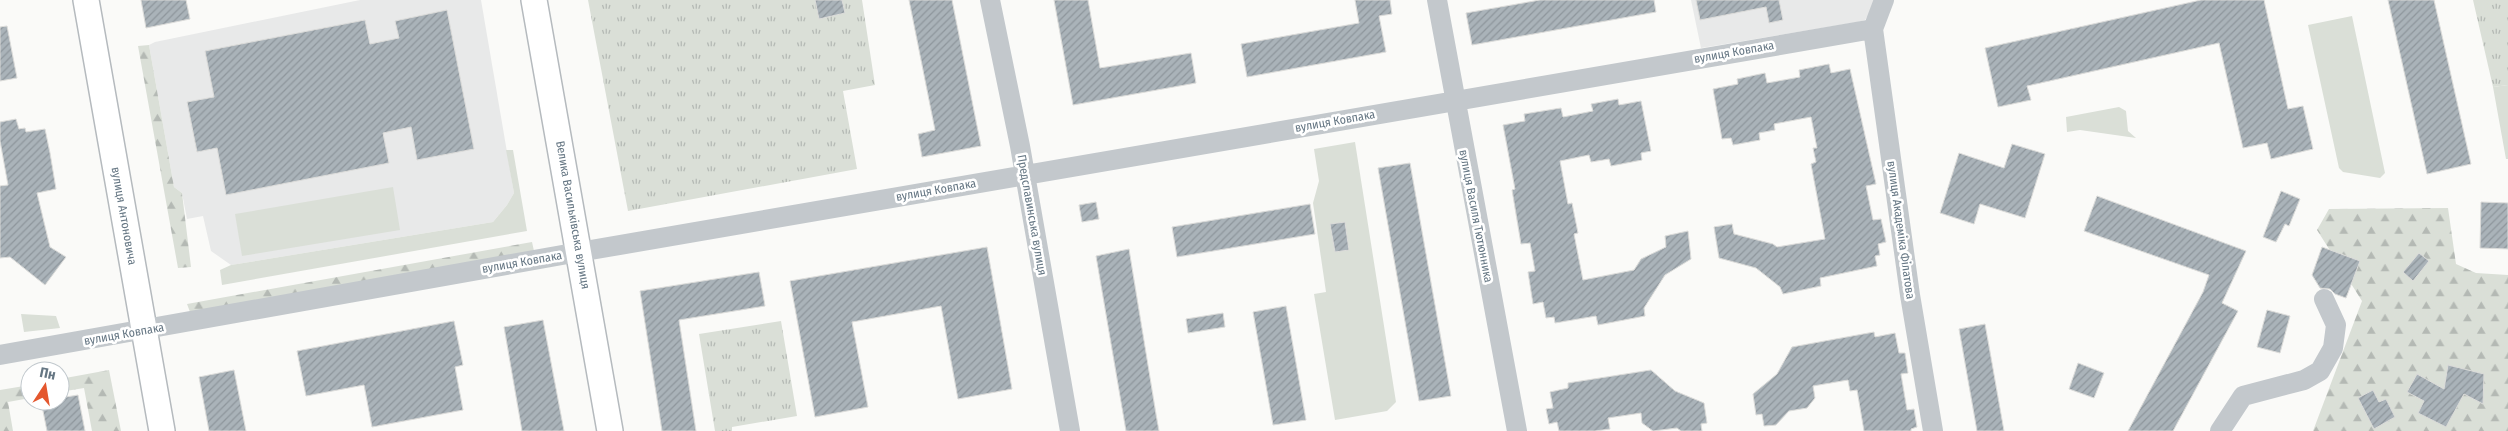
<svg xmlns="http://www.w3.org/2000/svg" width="2508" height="431" viewBox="0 0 2508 431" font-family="'Fira Sans Condensed',sans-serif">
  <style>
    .built { fill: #e8e9e9 }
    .green { fill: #dadfd7 }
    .forest { fill: url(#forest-firs) }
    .park { fill: url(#park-tufts) }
    .building { fill: url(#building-hatch); stroke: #dcdcda }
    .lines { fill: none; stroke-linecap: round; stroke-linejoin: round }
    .major-casing { stroke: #b5babe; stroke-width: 28 }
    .minor { stroke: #c3c8cc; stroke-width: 20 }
    .major { stroke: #fff; stroke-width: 25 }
    .labels { text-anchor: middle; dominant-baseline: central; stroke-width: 5; stroke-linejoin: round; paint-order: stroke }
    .street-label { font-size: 12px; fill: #657683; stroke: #fff }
  </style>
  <defs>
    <pattern id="forest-firs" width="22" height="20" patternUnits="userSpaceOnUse" patternTransform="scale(1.25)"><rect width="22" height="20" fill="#dadfd7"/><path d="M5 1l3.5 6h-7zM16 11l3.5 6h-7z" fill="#b4b9b4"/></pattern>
    <pattern id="park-tufts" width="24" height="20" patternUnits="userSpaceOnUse" patternTransform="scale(1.25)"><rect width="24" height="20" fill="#dadfd7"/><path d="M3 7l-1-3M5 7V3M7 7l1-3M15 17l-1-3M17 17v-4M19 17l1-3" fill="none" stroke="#b4b9b4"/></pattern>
    <pattern id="building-hatch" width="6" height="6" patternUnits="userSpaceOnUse" patternTransform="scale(1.25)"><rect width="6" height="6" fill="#aab3b9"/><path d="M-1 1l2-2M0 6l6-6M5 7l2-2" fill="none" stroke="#8e969c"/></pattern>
  </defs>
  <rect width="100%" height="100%" fill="#fafaf8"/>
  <path class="built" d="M 360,0 L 481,0 L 514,193 L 507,205 L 493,222 L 231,265 L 211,251 L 203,216 L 187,219 L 182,193 L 174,187 L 149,45 L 155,42 Z
    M 1691,0 L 1874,0 L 1869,14 L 1865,20 L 1858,22 L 1701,48 Z"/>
  <path class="green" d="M 2352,16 L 2385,173 L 2380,178 L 2343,172 L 2339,168 L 2308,25 Z
    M 2508,85 L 2508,159 L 2506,159 L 2493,87 Z
    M 2119,107 L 2126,111 L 2128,131 L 2136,138 L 2080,130 L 2067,132 L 2066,117 Z
    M 1355,142 L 1396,402 L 1387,411 L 1335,420 L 1314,294 L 1326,292 L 1313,203 L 1319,181 L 1314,149 Z
    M 506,150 L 513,150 L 527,231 L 222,285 L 220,270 L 231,265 L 493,222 L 507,205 L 514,193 Z
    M 393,187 L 400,230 L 242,256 L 235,214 Z
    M 21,314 L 56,316 L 60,328 L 24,332 Z"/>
  <path class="forest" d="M 149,45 L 174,187 L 182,193 L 191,267 L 178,268 L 138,46 Z
    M 2448,208 L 2456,264 L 2476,273 L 2508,275 L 2508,431 L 2313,431 L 2362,301 L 2317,230 L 2329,209 Z
    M 532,242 L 534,251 L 190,312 L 187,304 Z
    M 109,370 L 121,431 L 92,431 L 84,388 L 60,392 L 60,379 Z
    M 30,385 L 30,398 L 8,402 L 13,431 L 0,431 L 0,390 Z"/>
  <path class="park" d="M 588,0 L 862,0 L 875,85 L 843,91 L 857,169 L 628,211 Z
    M 2473,0 L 2508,0 L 2508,85 L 2493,87 Z
    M 781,321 L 797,416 L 732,427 L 732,431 L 715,431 L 699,334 Z"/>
  <path class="building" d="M 141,0 L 186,0 L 190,19 L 146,28 Z
    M 815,0 L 842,0 L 845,13 L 819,19 Z
    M 909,0 L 952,0 L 981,146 L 922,157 L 918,134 L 935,130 Z
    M 1054,0 L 1088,0 L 1100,68 L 1191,53 L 1196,83 L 1073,105 Z
    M 1355,0 L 1390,0 L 1392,14 L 1379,16 L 1386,52 L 1247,77 L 1241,44 L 1359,23 Z
    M 1540,0 L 1654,0 L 1656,12 L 1472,45 L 1466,13 Z
    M 1696,0 L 1779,0 L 1783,20 L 1769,23 L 1766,7 L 1700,20 Z
    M 2201,0 L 2264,0 L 2288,109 L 2303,106 L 2313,149 L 2271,159 L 2267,143 L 2243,148 L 2219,43 L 2027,86 L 2031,100 L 1998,107 L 1985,48 Z
    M 2388,0 L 2434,0 L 2471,164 L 2427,174 Z
    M 447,10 L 474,149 L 417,160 L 411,127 L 383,133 L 389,163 L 226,195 L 217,148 L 197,152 L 187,102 L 214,97 L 205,51 L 365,20 L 370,44 L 399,38 L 395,21 Z
    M 7,26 L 17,78 L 0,81 L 0,27 Z
    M 1829,64 L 1831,73 L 1850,69 L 1876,184 L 1866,186 L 1873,220 L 1881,219 L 1886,242 L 1878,244 L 1880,255 L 1875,256 L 1877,266 L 1820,278 L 1821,286 L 1783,294 L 1780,287 L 1756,268 L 1719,258 L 1714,227 L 1732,224 L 1734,234 L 1773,244 L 1777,247 L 1825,239 L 1811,164 L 1816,162 L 1813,148 L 1817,148 L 1811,117 L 1774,124 L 1775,130 L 1759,133 L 1760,140 L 1733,145 L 1731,138 L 1722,139 L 1713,89 L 1738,84 L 1737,79 L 1765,73 L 1767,83 L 1800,77 L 1799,70 Z
    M 1618,99 L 1619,105 L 1641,101 L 1651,151 L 1641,153 L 1642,160 L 1611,166 L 1609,159 L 1591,162 L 1589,155 L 1560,161 L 1568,204 L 1572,203 L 1578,233 L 1574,234 L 1583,280 L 1634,270 L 1641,259 L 1666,247 L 1665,236 L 1688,231 L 1691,259 L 1665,275 L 1644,308 L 1645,316 L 1598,325 L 1596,316 L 1555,323 L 1554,317 L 1546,318 L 1543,302 L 1533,304 L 1528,272 L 1535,271 L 1530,243 L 1521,244 L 1512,190 L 1515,189 L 1503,125 L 1525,121 L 1524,114 L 1561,108 L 1563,117 L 1593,111 L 1591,104 Z
    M 16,119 L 19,129 L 25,128 L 26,132 L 45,129 L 50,153 L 56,189 L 37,193 L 50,247 L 66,257 L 45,285 L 10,257 L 0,258 L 0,186 L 8,185 L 0,141 L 0,122 Z
    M 2012,144 L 2045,154 L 2025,218 L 1980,204 L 1974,224 L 1940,213 L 1959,153 L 2004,168 Z
    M 1410,163 L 1451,396 L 1419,401 L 1378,168 Z
    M 2281,191 L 2300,199 L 2289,226 L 2285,224 L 2276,242 L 2263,237 Z
    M 2097,196 L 2246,251 L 2222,303 L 2238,311 L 2173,431 L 2128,431 L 2203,292 L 2209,275 L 2084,231 Z
    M 1096,202 L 1099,219 L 1082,222 L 1079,205 Z
    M 2481,202 L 2508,203 L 2508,249 L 2480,248 Z
    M 1310,204 L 1315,234 L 1177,257 L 1172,227 Z
    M 1345,222 L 1349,250 L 1335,252 L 1330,224 Z
    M 987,247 L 1012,389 L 958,399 L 941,306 L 852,322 L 868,407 L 815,417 L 790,281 Z
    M 2322,247 L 2360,261 L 2346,298 L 2335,294 L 2330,289 L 2320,288 L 2312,275 Z
    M 1129,249 L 1156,414 L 1159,431 L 1126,431 L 1096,256 Z
    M 2419,253 L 2429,261 L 2413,281 L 2403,272 Z
    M 759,272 L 765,306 L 679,320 L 696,431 L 662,431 L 640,291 Z
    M 1286,306 L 1306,420 L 1273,425 L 1253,312 Z
    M 2267,310 L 2290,316 L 2280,353 L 2257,347 Z
    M 1223,313 L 1225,327 L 1188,333 L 1186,319 Z
    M 543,320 L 564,431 L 522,431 L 504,327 Z
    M 454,321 L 463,365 L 455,367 L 463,410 L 372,427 L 364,385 L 306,396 L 297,351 Z
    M 1985,324 L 1992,363 L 2004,431 L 1977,431 L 1959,329 Z
    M 1874,332 L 1875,337 L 1895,333 L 1899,353 L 1905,353 L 1908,373 L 1901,374 L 1907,410 L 1914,409 L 1917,427 L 1911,429 L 1911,431 L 1864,431 L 1857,390 L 1850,391 L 1848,380 L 1813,386 L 1815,398 L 1807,408 L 1789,411 L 1776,425 L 1764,426 L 1762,414 L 1756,415 L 1753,394 L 1777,374 L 1792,347 Z
    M 2078,363 L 2104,373 L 2094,398 L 2069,389 Z
    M 2448,365 L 2484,374 L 2483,404 L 2464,394 L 2446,427 L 2418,413 L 2424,401 L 2407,392 L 2417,374 L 2444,389 Z
    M 234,370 L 246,431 L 209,431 L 199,377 Z
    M 1651,370 L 1675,391 L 1704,403 L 1707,423 L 1701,424 L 1702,431 L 1681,431 L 1677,428 L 1653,431 L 1642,423 L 1641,413 L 1608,418 L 1610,429 L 1595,431 L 1559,431 L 1557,422 L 1549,424 L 1546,409 L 1553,408 L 1550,392 L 1568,388 L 1568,383 Z
    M 2373,390 L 2379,402 L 2386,399 L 2395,417 L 2374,429 L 2358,398 Z
    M 78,395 L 85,431 L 47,431 L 41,401 L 60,401 L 60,398 Z"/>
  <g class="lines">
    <defs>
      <path id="major" d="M 86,0 L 162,431
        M 534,0 L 610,431"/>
    </defs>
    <use href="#major" class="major-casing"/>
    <path class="minor" d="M 990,0 L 1020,146 L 1070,431
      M 1437,0 L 1517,431
      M 1884,0 L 1873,29 L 1910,295 L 1933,431
      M 0,355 L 579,252 L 1873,29
      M 2220,431 L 2243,396 L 2304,380 L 2320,371 L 2333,348 L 2336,325 L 2324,299"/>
    <use href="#major" class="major"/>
  </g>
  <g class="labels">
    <g class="street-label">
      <text transform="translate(1734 52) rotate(-10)">вулиця Ковпака</text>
      <text transform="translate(1335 121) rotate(-10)">вулиця Ковпака</text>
      <text transform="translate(936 190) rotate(-10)">вулиця Ковпака</text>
      <text transform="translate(573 215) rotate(80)">Велика Васильківська вулиця</text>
      <text transform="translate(1032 215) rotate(80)">Предславинська вулиця</text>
      <text transform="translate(124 216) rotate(80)">вулиця Антоновича</text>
      <text transform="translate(1476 216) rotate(79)">вулиця Василя Тютюнника</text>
      <text transform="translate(1901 230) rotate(82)">вулиця Академіка Філатова</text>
      <text transform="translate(522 262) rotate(-10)">вулиця Ковпака</text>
      <text transform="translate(124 334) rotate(-10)">вулиця Ковпака</text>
    </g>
  </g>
  <g transform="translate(45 386) rotate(12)"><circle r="24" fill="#ffffff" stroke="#c1c8cd"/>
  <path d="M0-4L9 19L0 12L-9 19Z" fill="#e4572e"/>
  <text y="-8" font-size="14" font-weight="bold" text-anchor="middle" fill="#657683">Пн</text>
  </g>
</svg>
